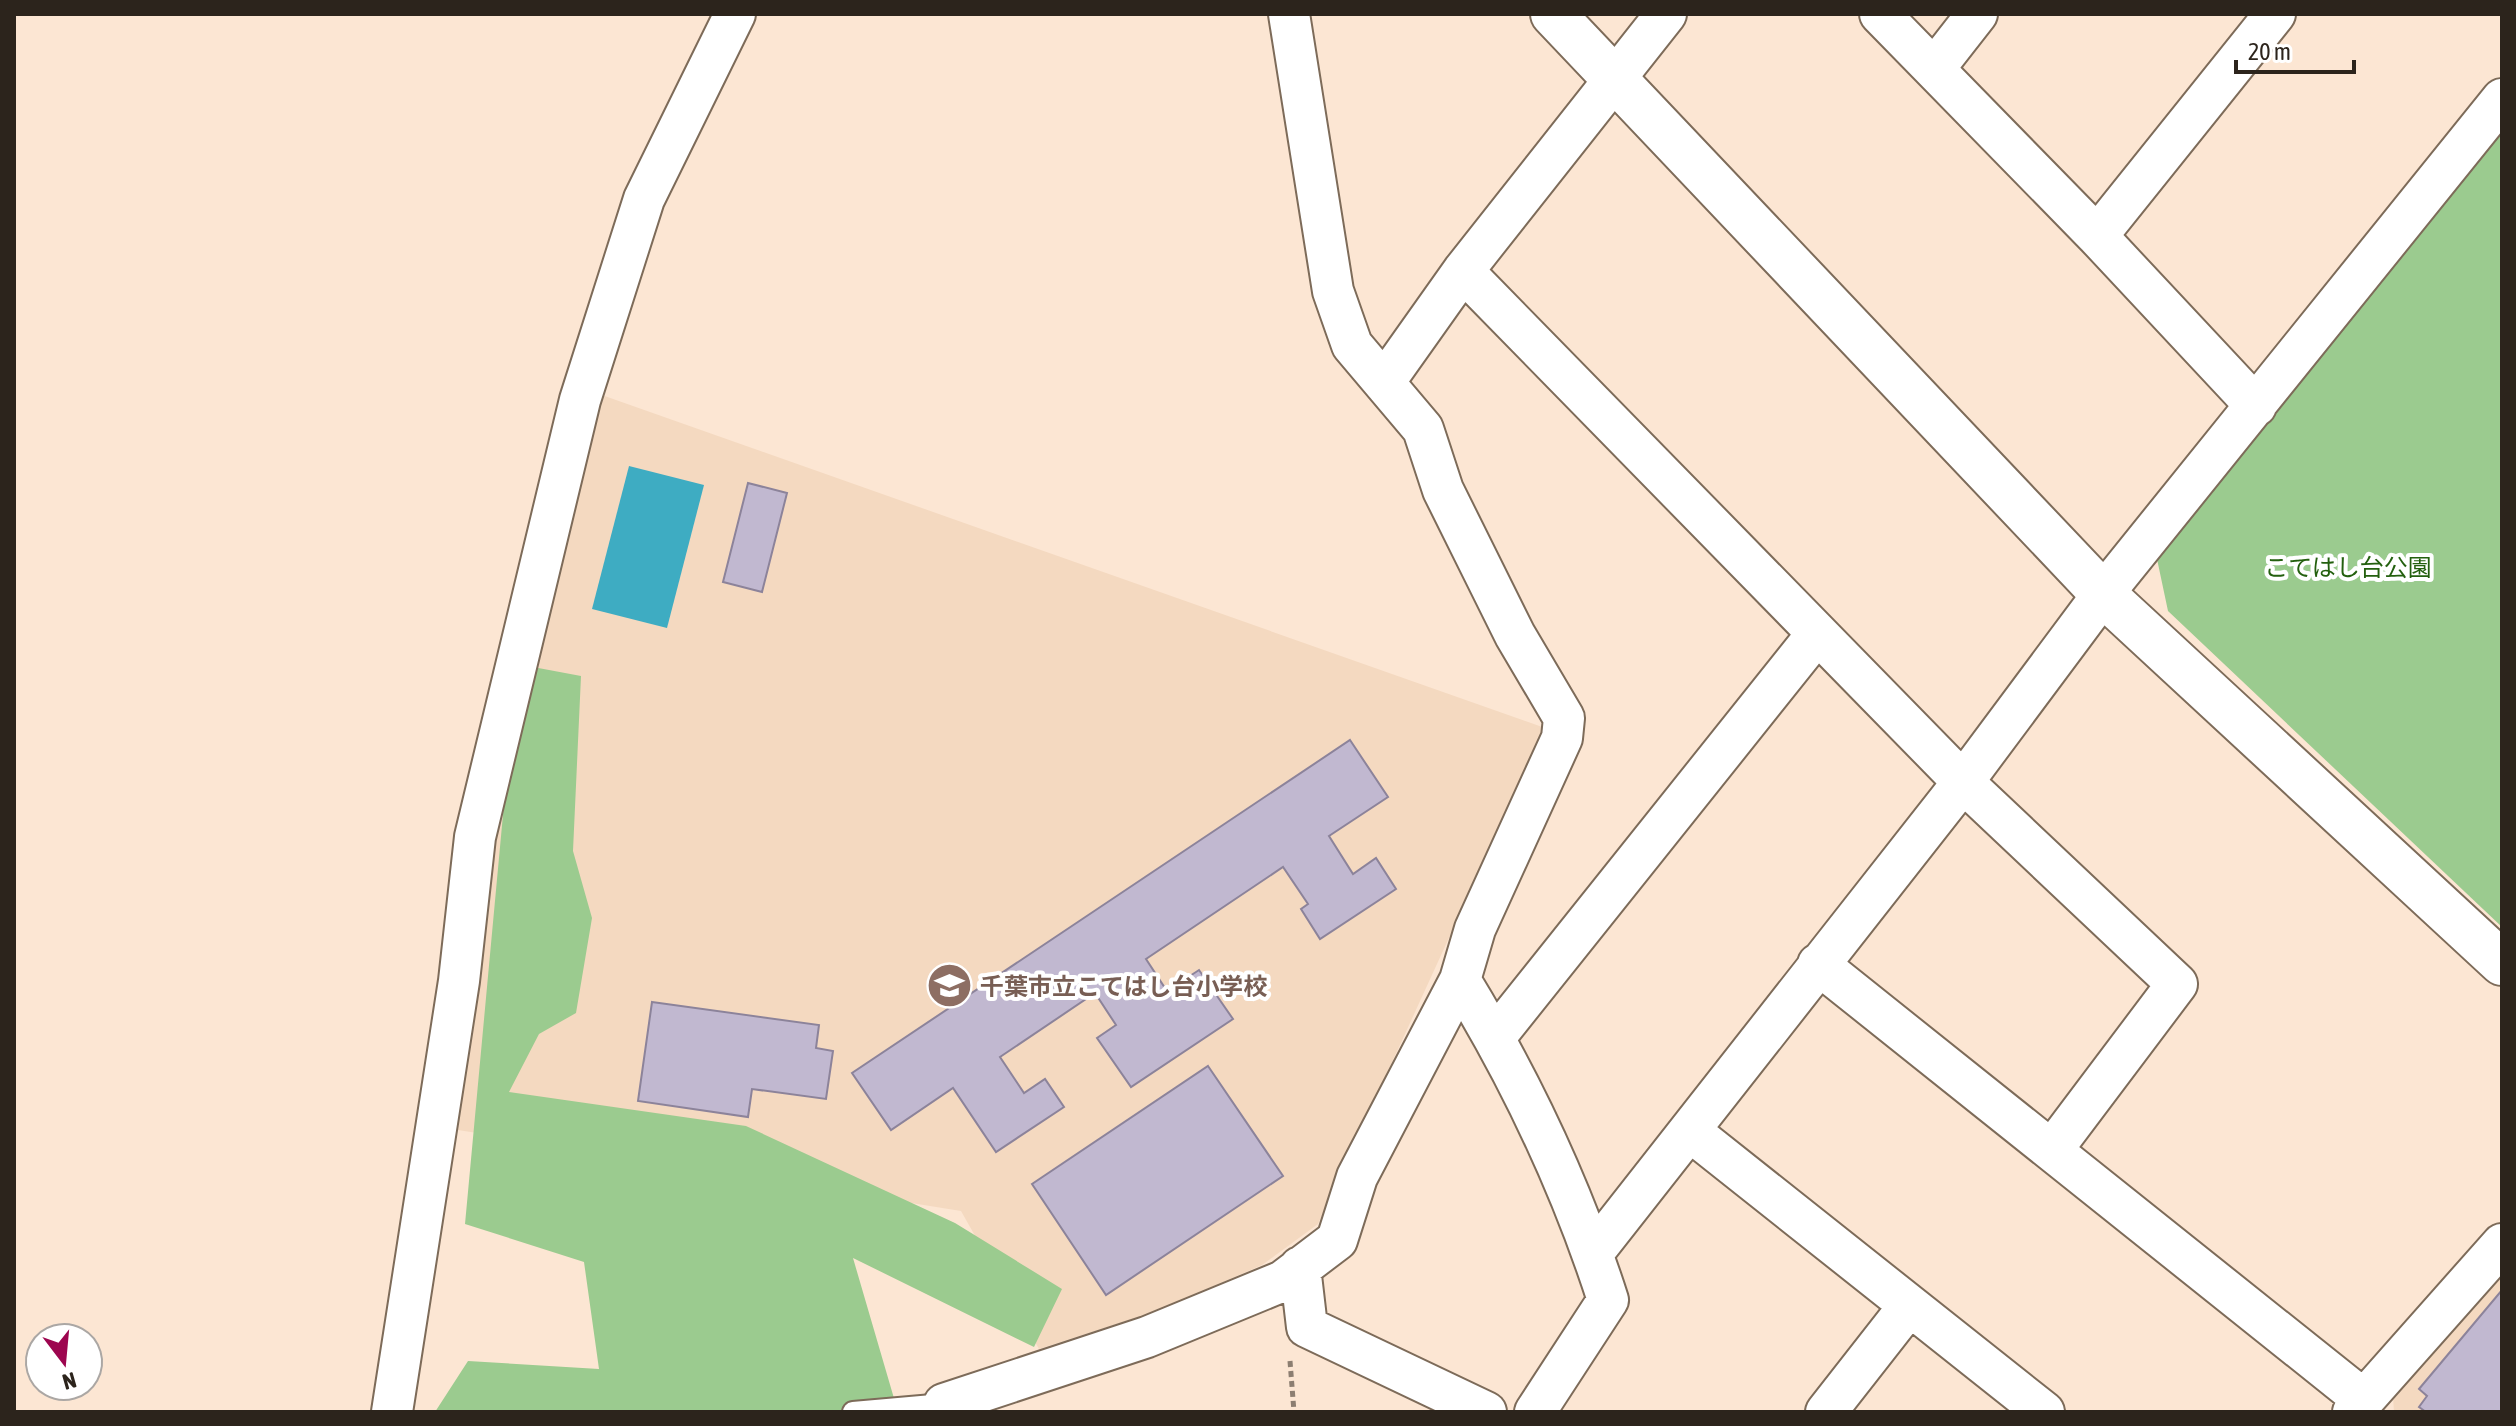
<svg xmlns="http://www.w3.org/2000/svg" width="2516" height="1426" viewBox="0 0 2516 1426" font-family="'Asap Condensed','Noto Sans JP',sans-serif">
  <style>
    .built { fill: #f4d9c0 }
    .green { fill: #9bcb8f }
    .water { fill: #3eacc2 }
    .building { fill: #c1b8d0; stroke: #8c839a; stroke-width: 2 }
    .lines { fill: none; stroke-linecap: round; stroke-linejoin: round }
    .lane-casing { stroke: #7d6b59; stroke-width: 24 }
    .street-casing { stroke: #7d6b59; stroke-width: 44 }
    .secondary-casing { stroke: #7d6b59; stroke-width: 48 }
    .path { stroke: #8c7e71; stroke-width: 5; stroke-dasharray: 6 4; stroke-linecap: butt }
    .lane { stroke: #fff; stroke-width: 20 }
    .street { stroke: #fff; stroke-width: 40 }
    .secondary { stroke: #fff; stroke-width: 44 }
    .labels { text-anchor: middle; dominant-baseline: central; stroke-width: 8; stroke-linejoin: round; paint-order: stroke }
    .park-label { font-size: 24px; fill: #24600f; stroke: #fff }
    .education-label { font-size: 24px; font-weight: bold; fill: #785e54; stroke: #fff; text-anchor: start }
  </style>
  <rect width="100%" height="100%" fill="#fce6d3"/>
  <path class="built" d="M 599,394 L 1545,728 L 1318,1224 L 1262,1265 L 1154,1312 L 1039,1349 L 961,1211 L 458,1130 L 487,843 Z
    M 2502,1274 L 2502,1412 L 2394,1412 L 2393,1396 Z"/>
  <path class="green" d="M 2502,124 L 2502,927 L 2168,611 L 2157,559 Z
    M 517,664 L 581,676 L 573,851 L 592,918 L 576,1013 L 539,1034 L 509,1092 L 746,1126 L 955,1223 L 1062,1289 L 1034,1347 L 853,1258 L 898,1412 L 435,1412 L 468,1361 L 599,1369 L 584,1262 L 465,1224 Z"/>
  <path class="water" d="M 629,466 L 704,485 L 667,628 L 592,609 Z"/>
  <path class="building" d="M 748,483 L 787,493 L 762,592 L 723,582 Z
    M 1350,740 L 1388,797 L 1329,836 L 1353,874 L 1376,858 L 1396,889 L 1320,939 L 1301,909 L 1308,904 L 1283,867 L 1146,959 L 1167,991 L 1199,970 L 1233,1019 L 1131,1087 L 1097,1038 L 1116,1025 L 1095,993 L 1000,1057 L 1024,1093 L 1045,1079 L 1064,1107 L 996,1152 L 953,1088 L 891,1130 L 852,1073 Z
    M 652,1002 L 819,1025 L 816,1048 L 833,1051 L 826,1099 L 752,1089 L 748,1117 L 638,1101 Z
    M 1208,1066 L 1283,1176 L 1106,1295 L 1032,1184 Z
    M 2502,1290 L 2502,1412 L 2426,1412 L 2419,1407 L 2427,1396 L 2419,1389 Z"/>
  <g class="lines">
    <defs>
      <path id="lane" d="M 853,1412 L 944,1404"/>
      <path id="street" d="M 1880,14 L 2097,236 L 2256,406
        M 1934,69 L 1977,14
        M 2097,236 L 2275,14
        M 1463,271 L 1963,782 L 2177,984 L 2052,1150
        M 1385,381 L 1463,271 L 1666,14
        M 1818,964 L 2364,1400
        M 1460,980 C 1521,1080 1572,1188 1608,1300 L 1535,1412
        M 1495,1037 L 1817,634
        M 1690,1131 L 2044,1412
        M 1593,1253 L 1963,782 L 2103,594 L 2502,99
        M 1300,1267 L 1307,1327 L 1486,1412
        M 944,1404 L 1147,1337 L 1283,1281 L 1337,1240 L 1357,1177 L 1460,980 L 1475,929 L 1562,738 L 1564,718 L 1515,635 L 1443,490 L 1423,429 L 1352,345 L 1333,291 L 1289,14
        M 392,1412 L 459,981 L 475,837 L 580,400 L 644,199 L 735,14
        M 1826,1412 L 1909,1306
        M 2353,1412 L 2502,1244"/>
      <path id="secondary" d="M 1553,14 L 2103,594 L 2502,963"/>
    </defs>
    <use href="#lane" class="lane-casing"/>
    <use href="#street" class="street-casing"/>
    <use href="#secondary" class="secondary-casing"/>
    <path class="path" d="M 1290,1361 L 1294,1412"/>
    <use href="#lane" class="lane"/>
    <use href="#street" class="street"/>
    <use href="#secondary" class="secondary"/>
  </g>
  <defs>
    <symbol id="school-disc" viewBox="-11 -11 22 22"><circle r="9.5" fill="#8d6e63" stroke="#fff"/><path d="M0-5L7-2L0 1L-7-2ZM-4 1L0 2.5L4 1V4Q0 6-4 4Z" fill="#fff"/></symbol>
  </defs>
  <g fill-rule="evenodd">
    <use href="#school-disc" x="924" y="960" width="51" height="51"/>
  </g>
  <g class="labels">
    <g class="park-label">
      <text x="2348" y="567">こてはし台公園</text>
    </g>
    <g class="education-label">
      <text x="980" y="986">千葉市立こてはし台小学校</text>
    </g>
  </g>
  <rect width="2516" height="1426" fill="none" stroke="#2c241c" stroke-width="32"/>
  <g transform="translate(64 1362) rotate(164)"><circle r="38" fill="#ffffff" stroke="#aba7a4" stroke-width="2"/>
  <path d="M0-6L14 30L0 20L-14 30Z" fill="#9d054f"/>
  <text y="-12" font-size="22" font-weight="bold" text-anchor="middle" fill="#2c241c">N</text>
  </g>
  <path d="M2236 60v12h118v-12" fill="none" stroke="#2c241c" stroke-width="4"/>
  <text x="2248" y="60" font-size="24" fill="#2c241c" stroke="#ffffff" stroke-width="6" paint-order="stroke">20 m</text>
</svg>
